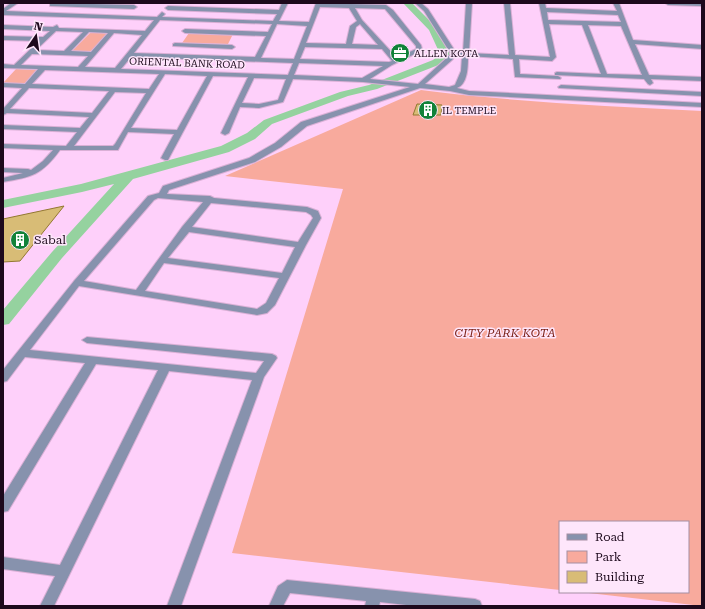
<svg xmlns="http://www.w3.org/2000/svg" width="705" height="609" viewBox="0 0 705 609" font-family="'Roboto Serif',serif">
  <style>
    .green { fill: #f8aa9d }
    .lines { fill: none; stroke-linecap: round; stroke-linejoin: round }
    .river { fill: #95d29f; fill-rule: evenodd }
    .building { fill: #d8bc76; stroke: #927831 }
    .street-casing { stroke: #dab0d6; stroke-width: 2 }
    .street { fill: #8792ad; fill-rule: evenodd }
    .labels { text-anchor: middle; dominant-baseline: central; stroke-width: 3; stroke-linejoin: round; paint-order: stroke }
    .far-poi-label { font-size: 10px; fill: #1d091c; stroke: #fee6fb; text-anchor: start }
    .far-street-label { font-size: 10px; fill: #1d091c; stroke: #fee6fb }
    .poi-label { font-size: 12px; fill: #1d091c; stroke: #fee6fb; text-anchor: start }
    .park-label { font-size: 12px; font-style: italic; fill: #7d241b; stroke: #fee6fb }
  </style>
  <rect width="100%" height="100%" fill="#fed0fa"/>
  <path class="green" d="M 91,32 L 109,33 L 91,51 L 72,51 Z
    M 189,33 L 233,34 L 228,44 L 182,43 Z
    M 16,69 L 38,70 L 25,84 L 3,83 Z
    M 421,90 C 514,102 608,106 702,111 L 702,606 L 580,592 L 688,592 L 688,522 L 560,522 L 560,590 L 232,553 L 343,189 L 225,176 Z"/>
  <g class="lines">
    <path class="river" d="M 403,3 L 412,3 L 436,27 L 450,55 L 441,64 L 377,89 L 348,96 L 272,124 L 255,139 L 229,152 L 133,179 L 62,258 L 9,324 L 3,325 L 3,310 L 52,252 L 114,184 L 82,192 L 3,208 L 3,200 L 81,184 L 221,146 L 247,133 L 264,120 L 340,92 L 369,85 L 433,60 L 440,54 L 429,30 Z"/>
  </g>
  <path class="building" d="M 417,104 L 442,105 L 441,115 L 413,115 Z
    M 64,206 L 20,261 L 3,262 L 3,219 Z"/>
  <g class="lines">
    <defs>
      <path id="street" d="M 11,3 L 18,3 L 6,11 L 157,17 L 162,12 L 165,14 L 162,17 L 273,21 L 277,14 L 168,10 L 165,8 L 168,6 L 279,10 L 282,3 L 288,3 L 279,21 L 309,22 L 316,3 L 386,5 L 393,10 L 421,45 L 422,49 L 419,52 L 392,65 L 370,79 L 418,84 L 451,54 L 424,11 L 415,3 L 421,3 L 428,9 L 457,54 L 452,60 L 425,84 L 449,87 L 455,85 L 461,71 L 462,56 L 458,54 L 463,52 L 466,3 L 472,3 L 469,53 L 509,55 L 504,3 L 510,3 L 515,55 L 550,57 L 539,3 L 545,3 L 546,8 L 617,11 L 613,3 L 619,3 L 633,40 L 702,45 L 702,49 L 635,44 L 649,75 L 702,77 L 702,81 L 651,79 L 653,83 L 650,85 L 648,84 L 644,79 L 555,75 L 555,73 L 557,72 L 601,74 L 582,25 L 549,24 L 556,57 L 552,61 L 519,59 L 520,74 L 558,76 L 561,78 L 560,79 L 515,77 L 513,59 L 468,56 C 468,66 468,84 457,88 L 469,91 L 702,103 L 702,107 L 469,95 L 450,91 L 420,88 L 307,126 L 281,147 L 255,162 L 169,190 L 167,194 L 210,196 L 214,198 L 307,207 L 318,211 L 321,218 L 306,245 L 275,305 L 267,313 L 257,315 L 79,286 L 30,350 L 256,373 L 264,361 L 87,343 L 82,340 L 87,337 L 272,354 L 276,356 L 277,358 L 264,377 L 181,606 L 167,606 L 252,380 L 169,371 L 54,606 L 40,606 L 55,576 L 3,569 L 3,557 L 60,565 L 158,370 L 96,364 L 8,511 L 3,512 L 3,496 L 85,363 L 25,357 L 7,381 L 3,382 L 3,370 L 74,281 L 148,196 L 159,193 L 163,186 L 249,158 L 275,143 L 301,122 L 410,87 L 363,82 L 293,79 L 283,102 L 259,108 L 240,107 L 229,133 L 225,135 L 221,133 L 248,77 L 213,76 L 168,160 L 165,160 L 161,158 L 174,134 L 128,132 L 118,150 L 60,150 C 42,175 32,177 3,182 L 3,178 L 23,173 L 3,172 L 3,168 L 28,169 L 31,170 L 43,161 L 53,150 L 3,148 L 3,144 L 66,146 L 77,132 L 3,129 L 3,125 L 80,128 L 89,117 L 7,113 L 3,115 L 3,109 L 22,88 L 3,87 L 3,83 L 25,84 L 38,69 L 3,68 L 3,64 L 14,65 L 39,41 L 3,40 L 3,36 L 43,37 L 50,31 L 3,29 L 3,25 L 53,27 L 57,25 L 59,28 L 145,31 L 154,20 L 3,15 L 3,9 ZM 320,7 L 349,8 L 357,21 L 350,26 L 346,44 L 306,43 ZM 355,8 L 385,9 L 416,46 L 416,49 L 397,58 L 362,20 ZM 547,12 L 618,15 L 621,22 L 548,20 ZM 160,20 L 272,24 L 268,32 L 185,29 L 182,31 L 185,33 L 266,36 L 255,57 L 134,53 ZM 277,24 L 307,26 L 294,59 L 261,58 ZM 360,24 L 378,45 L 352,44 L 356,27 ZM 588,25 L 621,26 L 642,75 L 607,74 ZM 56,31 L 83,32 L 64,51 L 36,50 ZM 89,32 L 108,33 L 91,52 L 71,51 ZM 114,33 L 142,35 L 115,68 L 85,67 ZM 305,47 L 382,49 L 392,61 L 389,62 L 300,59 ZM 32,54 L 88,56 L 78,67 L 21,65 ZM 131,57 L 293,63 L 288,75 L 121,69 ZM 299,63 L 383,66 L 362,78 L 294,75 ZM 45,70 L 159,74 L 149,89 L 32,84 ZM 165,74 L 207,76 L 177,130 L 131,128 ZM 254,78 L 286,79 L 278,100 L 259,104 L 242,103 ZM 29,88 L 109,91 L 92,113 L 10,109 ZM 115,92 L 146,93 L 115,144 L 113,146 L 74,146 ZM 158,198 L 203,202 L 182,227 L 136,290 L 84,281 L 154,200 ZM 211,203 L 306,212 L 311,215 L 313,218 L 298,242 L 192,227 ZM 189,232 L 295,247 L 282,273 L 168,258 ZM 164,263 L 279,278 L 266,303 L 257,309 L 145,291 Z
        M 52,3 L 134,5 L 137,7 L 134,9 L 50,6 L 50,4 Z
        M 665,3 L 702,3 L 702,6 L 668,5 Z
        M 175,43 L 232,45 L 235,47 L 232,49 L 173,46 L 173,44 Z
        M 561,85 L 702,92 L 702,96 L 559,88 L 558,87 Z
        M 287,580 L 475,599 L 480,601 L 482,606 L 415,606 L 380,602 L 379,606 L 365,606 L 366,601 L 290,593 L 283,606 L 269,606 L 278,586 Z"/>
    </defs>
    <use href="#street" class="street-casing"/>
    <use href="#street" class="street"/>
  </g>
  <defs>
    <symbol id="office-disc" viewBox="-11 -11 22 22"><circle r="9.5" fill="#118239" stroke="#fee6fb"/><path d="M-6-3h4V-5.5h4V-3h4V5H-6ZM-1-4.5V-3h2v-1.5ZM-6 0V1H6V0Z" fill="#fff"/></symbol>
    <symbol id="building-disc" viewBox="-11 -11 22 22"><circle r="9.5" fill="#118239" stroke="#fee6fb"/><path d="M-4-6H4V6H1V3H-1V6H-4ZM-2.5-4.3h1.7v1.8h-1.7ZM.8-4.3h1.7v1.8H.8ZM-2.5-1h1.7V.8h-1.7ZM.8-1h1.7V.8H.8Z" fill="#fff"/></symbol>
  </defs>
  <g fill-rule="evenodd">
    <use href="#office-disc" x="389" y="42" width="22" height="22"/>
    <use href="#building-disc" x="417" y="99" width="22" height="22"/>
    <use href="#building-disc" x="9" y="229" width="22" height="22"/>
  </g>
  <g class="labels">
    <g class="far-poi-label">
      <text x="414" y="53">ALLEN KOTA</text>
      <text x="442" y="110">IL TEMPLE</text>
    </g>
    <g class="far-street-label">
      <text transform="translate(187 63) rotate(2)">ORIENTAL BANK ROAD</text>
    </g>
    <g class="poi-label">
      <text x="34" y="240">Sabal</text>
    </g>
    <g class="park-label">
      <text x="505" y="333">CITY PARK KOTA</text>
    </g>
  </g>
  <rect width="705" height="609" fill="none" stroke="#1d091c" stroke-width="8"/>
  <rect x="559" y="521" width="130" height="72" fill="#fee6fb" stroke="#a48ea2"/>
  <rect x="567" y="534" width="20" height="6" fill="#8792ad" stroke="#a48ea2"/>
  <text x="595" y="541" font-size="12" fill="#1d091c">Road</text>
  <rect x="567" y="551" width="20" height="12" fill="#f8aa9d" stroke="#a48ea2"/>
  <text x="595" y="561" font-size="12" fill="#1d091c">Park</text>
  <rect x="567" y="571" width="20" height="12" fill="#d8bc76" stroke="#a48ea2"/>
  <text x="595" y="581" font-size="12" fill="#1d091c">Building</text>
  <g transform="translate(36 36) rotate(13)" stroke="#fee6fb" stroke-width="3" paint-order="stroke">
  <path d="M0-3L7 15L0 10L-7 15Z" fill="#1d091c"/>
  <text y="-6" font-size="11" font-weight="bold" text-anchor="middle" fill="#1d091c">N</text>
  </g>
</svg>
